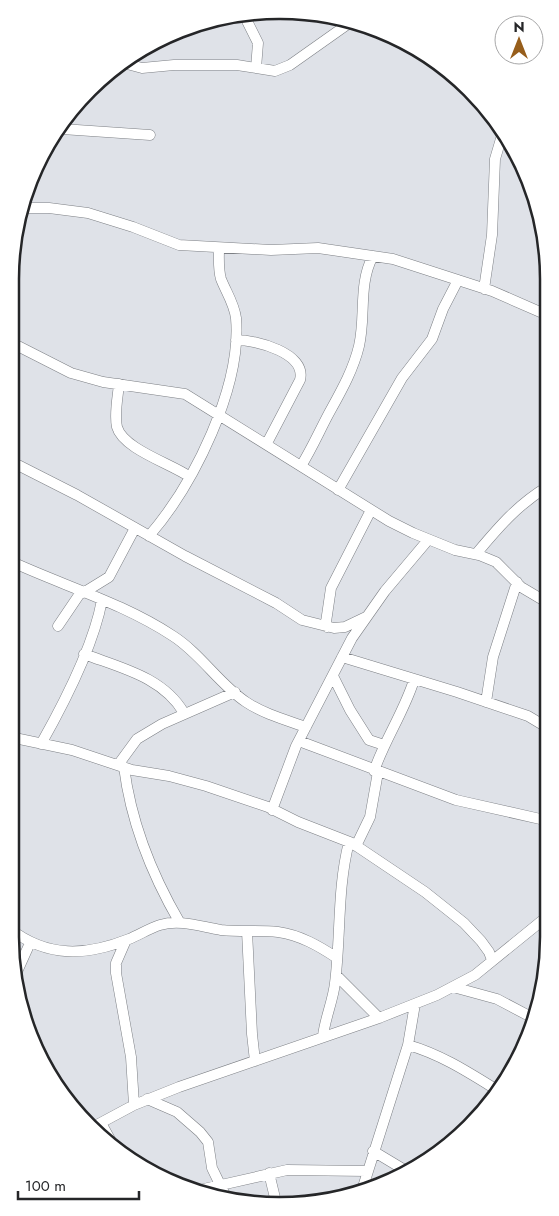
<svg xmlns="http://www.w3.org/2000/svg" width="559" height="1216" viewBox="0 0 559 1216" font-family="Jost,sans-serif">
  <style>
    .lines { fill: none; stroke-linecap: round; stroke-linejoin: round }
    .minor-casing { stroke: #7c7f84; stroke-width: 11 }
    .minor { stroke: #fff; stroke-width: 10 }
    .rim { fill: none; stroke: #252628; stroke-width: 2.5 }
  </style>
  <rect width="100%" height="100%" fill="#dfe2e8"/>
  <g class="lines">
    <defs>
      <path id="minor" d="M 245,17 L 258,43 L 256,68
        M 127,64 L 142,68 L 174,65 L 237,65 L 275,71 L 290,65 L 348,24
        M 62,129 L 150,135
        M 24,208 L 49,208 L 88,213 L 133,227 L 179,245 L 271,250 L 318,248 L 393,259 L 492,291 L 547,315
        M 484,289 L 492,235 L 495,159 L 503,132
        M 236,340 C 256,340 307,353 300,380 L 267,443
        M 10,342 L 71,373 L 103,382 L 185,394 L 389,521 L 413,533 L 455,550 L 479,555 L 496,562 L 521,587 L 548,603
        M 119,384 C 118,396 114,414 117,427 C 123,449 172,464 190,477
        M 10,461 L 77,495 L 185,556 L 276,603 L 302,620 L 334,628 L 345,627 L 366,617
        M 301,466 C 311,450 319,432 328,415 C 340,393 353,371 359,346 C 366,316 358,284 373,256
        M 338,490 L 402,378 L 432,339 L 443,309 L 458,280
        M 149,536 C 194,484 242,387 236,318 C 234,303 226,292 221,279 C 218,269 219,258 219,248
        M 476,554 C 498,528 517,505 547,487
        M 10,561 C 64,586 123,603 173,636 C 201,654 219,684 246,702 C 264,714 286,720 306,727
        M 83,593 L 109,577 L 135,528
        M 58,626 L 81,592
        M 327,627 L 326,622 L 331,588 L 371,510
        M 84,654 C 121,668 163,677 184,713
        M 342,657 L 457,692 L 528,716 L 548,728
        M 333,676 L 350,710 L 369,740 L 384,745
        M 486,702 L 493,657 L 517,582
        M 10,737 L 72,750 L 132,770 L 169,776 L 206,786 L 268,807 L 298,822 L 352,843 L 425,892 L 464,923 L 481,941 L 489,952 L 492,960
        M 299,741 L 456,800 L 549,821
        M 41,744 C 63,705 94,644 102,600
        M 118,765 L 137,739 L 162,724 L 235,692
        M 124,767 C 131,823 152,875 180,923
        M 374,771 C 385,739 404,712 414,680
        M 272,810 L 296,746 L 352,638 L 385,591 L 428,540
        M 356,846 L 370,817 L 378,772
        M 10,929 C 48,958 86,956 129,939 C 139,935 150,928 160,925 C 181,919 201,927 221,930 C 240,932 259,930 278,932 C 300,935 319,946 337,958
        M 247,931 L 252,1034 L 255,1061
        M 126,940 L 116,963 L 116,973 L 131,1057 L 134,1105
        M 16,974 L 30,943
        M 336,975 L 379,1018
        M 453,987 L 497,999 L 533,1018
        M 323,1036 C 325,1018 333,1001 335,983 C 341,936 337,889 349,842
        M 408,1045 C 440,1054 468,1072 497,1090
        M 147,1099 L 177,1112 L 200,1132 L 208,1142 L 212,1168 L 228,1201
        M 74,1109 L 94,1127
        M 101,1123 L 112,1143
        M 93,1127 L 134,1105 L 179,1087 L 379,1018 L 437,995 L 475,975 L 549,915
        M 373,1151 L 408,1172
        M 269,1173 L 276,1202
        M 363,1187 L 408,1045 L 415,1004
        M 199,1190 L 287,1170 L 367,1171"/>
    </defs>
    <use href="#minor" class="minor-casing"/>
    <use href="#minor" class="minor"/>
  </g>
  <path d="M0 0H559V1216H0ZM279 19H280A260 260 0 0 1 540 279V937A260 260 0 0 1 280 1197H279A260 260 0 0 1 19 937V279A260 260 0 0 1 279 19Z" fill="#fff" fill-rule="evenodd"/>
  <path class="rim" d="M279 19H280A260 260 0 0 1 540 279V937A260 260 0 0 1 280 1197H279A260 260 0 0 1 19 937V279A260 260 0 0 1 279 19Z"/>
  <g transform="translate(519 40)"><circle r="24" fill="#ffffff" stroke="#a8a8a9"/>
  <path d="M0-4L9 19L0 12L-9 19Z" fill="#975e1b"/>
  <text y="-8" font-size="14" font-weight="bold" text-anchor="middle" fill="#252628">N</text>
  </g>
  <path d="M18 1191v8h121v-8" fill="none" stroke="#252628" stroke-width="2.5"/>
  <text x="25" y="1191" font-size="15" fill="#252628" stroke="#ffffff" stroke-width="4" paint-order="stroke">100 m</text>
</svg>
